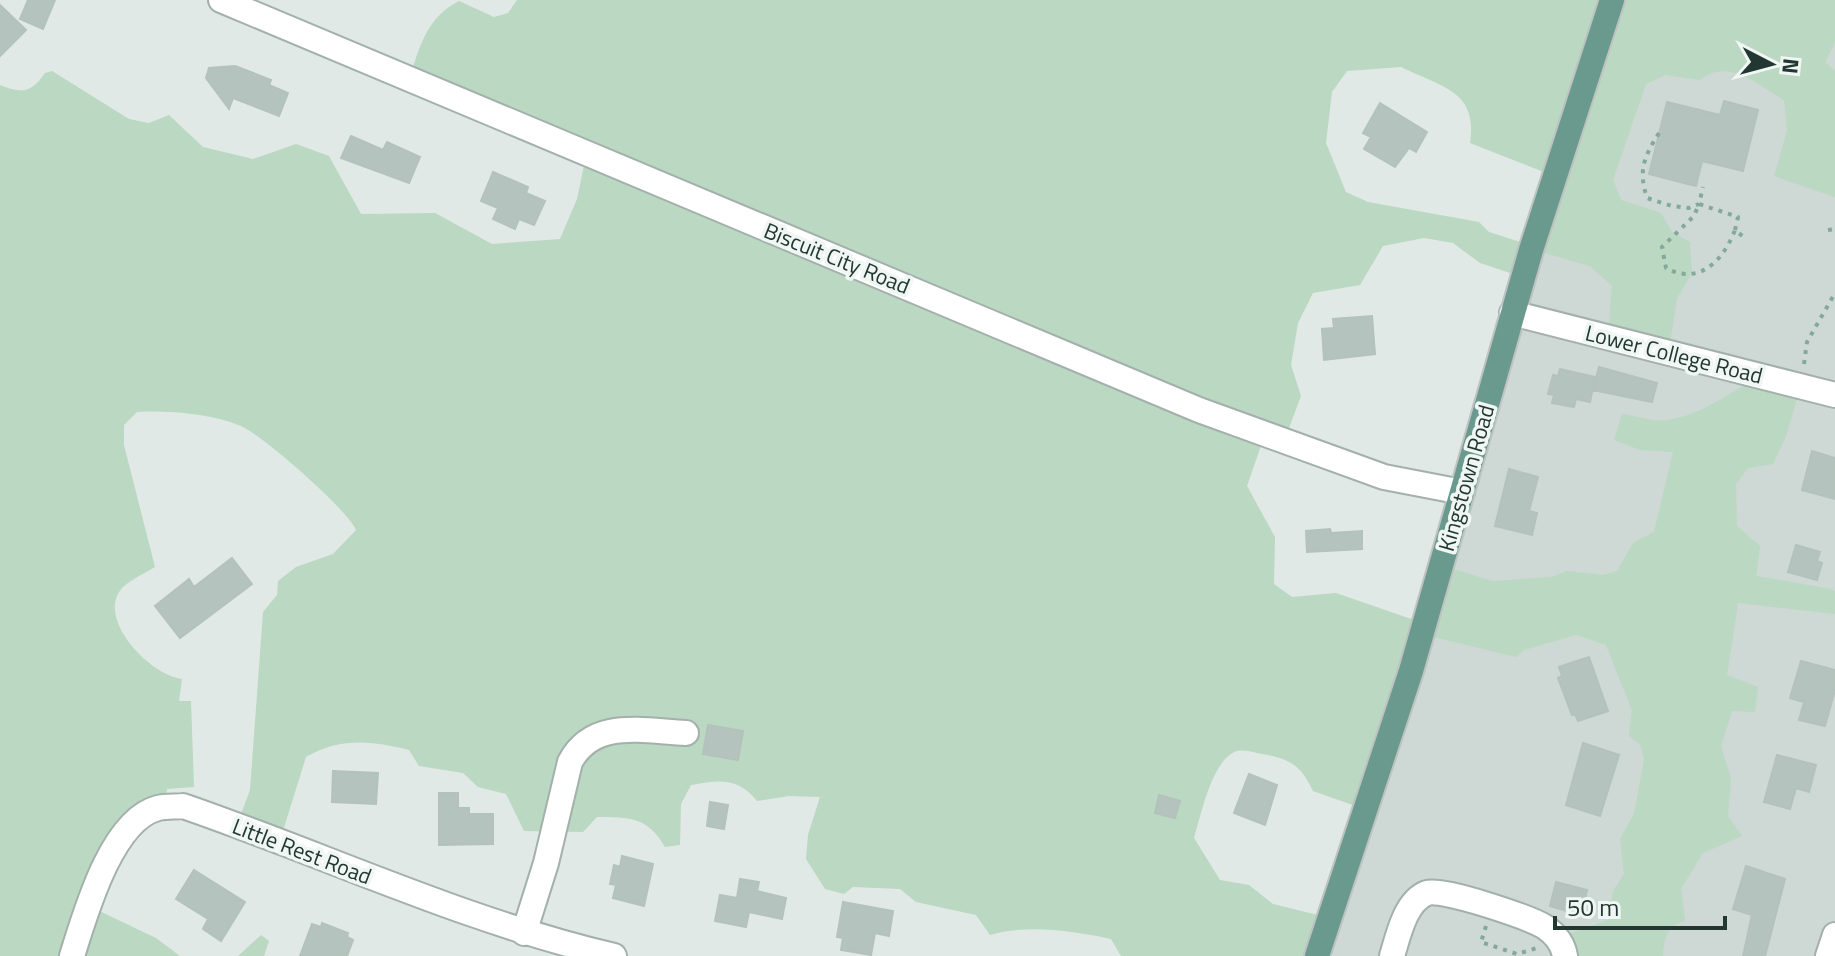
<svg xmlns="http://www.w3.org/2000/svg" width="1835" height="956" viewBox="0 0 1835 956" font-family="'Titillium Web',sans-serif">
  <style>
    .built { fill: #ced8d4 }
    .green { fill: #bad8c2; fill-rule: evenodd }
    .building { fill: #b5c3be; stroke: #b3c2bb; stroke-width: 2 }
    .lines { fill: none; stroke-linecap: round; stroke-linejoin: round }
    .minor-casing { stroke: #a3b0ab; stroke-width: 28 }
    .major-casing { stroke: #bdc3c1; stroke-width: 28 }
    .path { stroke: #83a99d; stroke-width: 4; stroke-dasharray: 4 6; stroke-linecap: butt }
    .minor { stroke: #fff; stroke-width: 24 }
    .major { stroke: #699a8d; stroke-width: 24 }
    .labels { text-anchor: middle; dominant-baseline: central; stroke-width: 7; stroke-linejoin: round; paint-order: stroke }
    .street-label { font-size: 22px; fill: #223731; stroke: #eff6f3 }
  </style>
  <rect width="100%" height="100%" fill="#e0e9e5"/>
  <path class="built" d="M 1613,0 L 1835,0 L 1835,956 L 1320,956 L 1398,747 Z"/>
  <path class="green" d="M 517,0 L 1835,0 L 1835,43 L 1825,62 L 1835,71 L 1835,197 L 1774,176 L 1787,131 L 1784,100 C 1758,85 1728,57 1700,80 L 1665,75 L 1646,84 L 1613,180 L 1621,200 L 1661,213 L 1672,232 L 1690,242 L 1692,273 L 1677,298 L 1669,350 L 1608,335 L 1612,286 L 1590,266 L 1531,249 L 1519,276 L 1480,263 L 1453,243 L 1424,238 L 1383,246 L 1360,285 L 1313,293 L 1298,323 L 1291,365 L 1301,396 L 1286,436 L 1265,434 L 1247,486 L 1275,537 L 1274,584 L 1292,597 L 1336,593 L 1417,621 L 1437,564 L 1492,581 L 1552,577 L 1567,571 L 1603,575 L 1617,571 L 1633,543 L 1654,532 L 1673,452 L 1640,450 L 1614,440 L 1622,414 C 1636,416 1653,422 1667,420 C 1702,416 1730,392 1760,376 L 1801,386 L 1786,436 L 1773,464 L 1748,468 L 1736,484 L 1737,526 L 1760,546 L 1756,576 L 1831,589 L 1835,592 L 1835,614 L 1738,603 L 1727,675 L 1758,687 L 1755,712 L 1732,711 L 1721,746 L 1731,779 L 1728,816 L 1742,836 L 1703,853 L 1681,889 L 1685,920 C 1666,928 1664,936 1663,956 L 1558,956 L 1553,940 L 1608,920 L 1613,891 L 1624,874 L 1620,839 L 1634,814 L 1644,759 L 1640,744 L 1629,736 L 1632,710 L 1606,645 L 1576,635 L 1524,650 L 1516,657 L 1421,634 L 1361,808 L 1313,791 C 1302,768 1293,760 1268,755 C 1259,754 1246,749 1237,751 C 1212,759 1201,815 1194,838 L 1220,880 L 1249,885 L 1273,904 L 1326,917 L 1313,956 L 1121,956 L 1111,939 C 1074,931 1025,924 990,935 L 976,915 L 916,902 L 900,889 L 853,887 L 844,894 L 825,889 L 806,859 L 808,835 L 820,797 L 789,796 L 757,801 C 738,777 719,780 691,785 L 681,804 L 680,845 L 665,847 C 648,817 629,817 597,817 L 583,832 L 524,831 L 506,794 L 478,787 L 463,773 L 419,766 L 409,750 C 371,741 341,737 306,757 L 281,837 L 241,814 L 250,790 L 263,612 L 277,595 L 278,581 L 296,567 L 333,554 L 356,530 C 348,510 262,435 241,426 C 214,414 167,410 137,412 L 124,425 L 124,445 L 155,567 C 145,573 130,580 122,588 C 95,619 151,676 182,679 L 179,701 L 191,701 L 194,787 L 167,789 L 165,805 L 142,818 L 93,908 L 156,938 L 180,956 L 0,956 L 0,85 C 22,94 31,93 45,73 L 52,71 L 129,119 L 149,123 L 169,115 L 203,147 L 253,159 L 296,144 L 329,156 L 361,214 L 435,213 L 492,244 L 560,239 L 577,199 L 586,156 L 411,73 C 421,43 428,17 459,1 L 494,17 L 508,13 ZM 1401,67 C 1441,87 1478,90 1470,143 L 1549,174 L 1527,244 L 1489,232 L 1479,222 L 1368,202 L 1346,192 L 1326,143 L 1332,92 L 1347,71 Z
    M 261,935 L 269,941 L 264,956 L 238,956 Z"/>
  <path class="building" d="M 28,0 L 55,0 L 43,29 L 20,19 Z
    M 0,5 L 26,30 L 0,56 Z
    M 235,66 L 271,80 L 269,85 L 288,93 L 279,116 L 233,98 L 229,109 L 206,78 L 209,68 Z
    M 1724,101 L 1758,110 L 1743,171 L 1702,161 L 1696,186 L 1649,174 L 1667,102 L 1720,115 Z
    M 1380,103 L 1427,132 L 1416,152 L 1409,148 L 1395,167 L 1364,149 L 1371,137 L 1363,133 Z
    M 351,136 L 383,150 L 387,142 L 420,157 L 409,183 L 341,158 Z
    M 493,172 L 528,187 L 526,193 L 545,201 L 534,225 L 519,219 L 515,229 L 493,219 L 498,208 L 481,201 Z
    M 1372,316 L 1375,354 L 1324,360 L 1322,329 L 1334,328 L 1333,319 Z
    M 1599,367 L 1657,383 L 1652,402 L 1593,390 Z
    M 1560,369 L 1595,377 L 1590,402 L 1576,399 L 1574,407 L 1552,403 L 1554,395 L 1548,394 L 1553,375 L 1558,376 Z
    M 1812,451 L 1835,458 L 1835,499 L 1802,490 Z
    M 1509,469 L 1538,477 L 1529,511 L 1537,513 L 1532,535 L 1495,526 Z
    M 1330,529 L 1331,533 L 1362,531 L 1362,549 L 1307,552 L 1306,531 Z
    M 1796,545 L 1820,552 L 1817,561 L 1822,563 L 1817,580 L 1788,572 Z
    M 232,558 L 252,584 L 180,638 L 155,606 L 189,579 L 194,587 Z
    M 1589,657 L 1608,711 L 1578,721 L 1575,714 L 1572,715 L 1558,678 L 1562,676 L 1559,667 Z
    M 1801,661 L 1835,670 L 1835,690 L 1825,726 L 1799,720 L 1804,702 L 1790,698 Z
    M 708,725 L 743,731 L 738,760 L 703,754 Z
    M 1583,743 L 1619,755 L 1600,816 L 1566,805 Z
    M 1777,755 L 1816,765 L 1809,792 L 1796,788 L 1790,809 L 1764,802 Z
    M 333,771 L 378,773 L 376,804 L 332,802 Z
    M 1249,774 L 1277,785 L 1265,825 L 1234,813 Z
    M 439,793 L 458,793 L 458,808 L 469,808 L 469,814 L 493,814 L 493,844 L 439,845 Z
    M 1159,795 L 1180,801 L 1175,818 L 1155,813 Z
    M 710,802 L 728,805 L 724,829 L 707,826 Z
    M 622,856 L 653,864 L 644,906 L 613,898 L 616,885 L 610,884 L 614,865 L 620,867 Z
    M 1746,866 L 1785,879 L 1765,956 L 1743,956 L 1752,915 L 1733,909 Z
    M 194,870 L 245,902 L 221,941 L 203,929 L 208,919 L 176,899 Z
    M 740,879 L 759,882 L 757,891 L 786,898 L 782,919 L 749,912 L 746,927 L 715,921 L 720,895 L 737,898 Z
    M 1556,882 L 1587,890 L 1581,915 L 1550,906 Z
    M 843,902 L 893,911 L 889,936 L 875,933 L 871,955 L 841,950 L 843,938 L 837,937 Z
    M 322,923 L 348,933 L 347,937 L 353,940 L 347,956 L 300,956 L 312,924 L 321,927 Z"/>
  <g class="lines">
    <defs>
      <path id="minor" d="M 221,0 L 1199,410 L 1384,477 L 1462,492
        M 1512,313 L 1835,395
        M 524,933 L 546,863 L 570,762 C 593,718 643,731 686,733
        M 72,956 C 85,915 111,820 158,808 C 166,806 176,807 183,806 C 328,856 465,921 614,956
        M 1392,956 C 1398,937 1405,901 1427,893 C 1443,888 1528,917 1545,927 C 1555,934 1563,944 1565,956
        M 1828,956 L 1835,935"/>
      <path id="major" d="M 1317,956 L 1411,671 L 1531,250 L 1612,0"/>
    </defs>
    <use href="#minor" class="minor-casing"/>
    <use href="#major" class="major-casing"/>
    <path class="path" d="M 1659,133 C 1644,157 1638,170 1647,198 L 1672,206 L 1689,208 L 1699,204 L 1703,187
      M 1735,230 L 1738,217 L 1699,204 L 1694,216 L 1662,247 L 1666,268 C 1699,286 1723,261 1735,230 L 1746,239
      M 1828,230 L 1835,229
      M 1804,364 L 1807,342 L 1835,293
      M 1486,926 L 1481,942 L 1517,954 L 1537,948"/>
    <use href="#minor" class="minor"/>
    <use href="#major" class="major"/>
  </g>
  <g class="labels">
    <g class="street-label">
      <text transform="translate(837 258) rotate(22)">Biscuit City Road</text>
      <text transform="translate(1674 354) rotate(14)">Lower College Road</text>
      <text transform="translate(1466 478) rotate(-74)">Kingstown Road</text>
      <text transform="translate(302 851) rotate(21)">Little Rest Road</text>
    </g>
  </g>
  <g transform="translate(1771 64) rotate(96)" stroke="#eff6f3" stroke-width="6" paint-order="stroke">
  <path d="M0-6L14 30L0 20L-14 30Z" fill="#223731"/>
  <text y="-12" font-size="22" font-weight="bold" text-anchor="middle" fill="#223731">N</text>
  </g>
  <path d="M1555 916v12h170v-12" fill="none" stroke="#223731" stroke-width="4"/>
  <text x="1567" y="916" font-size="24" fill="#223731" stroke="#eff6f3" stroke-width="6" paint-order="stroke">50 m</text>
</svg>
